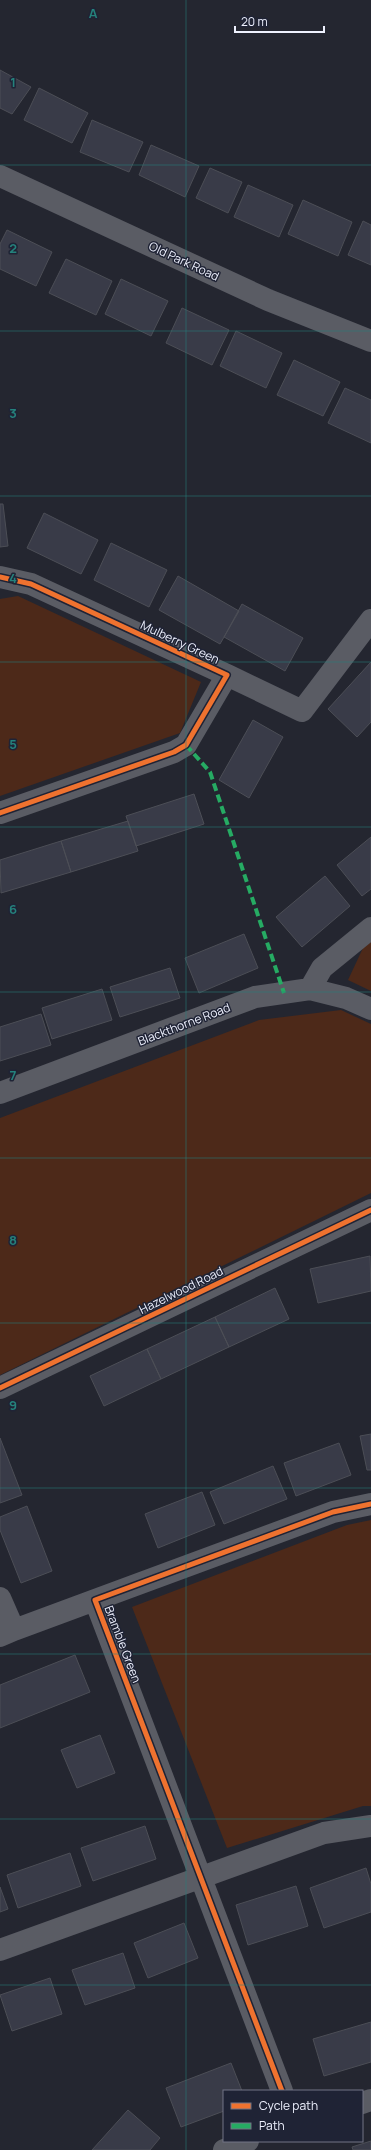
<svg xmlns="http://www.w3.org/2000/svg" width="371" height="2150" viewBox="0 0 371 2150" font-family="Manrope,sans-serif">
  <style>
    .green { fill: #4d2919 }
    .building { fill: #393b48; stroke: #4c4e56 }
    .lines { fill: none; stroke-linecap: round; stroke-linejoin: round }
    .minor { stroke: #5a5c64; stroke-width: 22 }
    .quiet { stroke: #26ab63; stroke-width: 4; stroke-dasharray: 8 4; stroke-linecap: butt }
    .cycleway-casing { stroke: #1f2335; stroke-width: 8 }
    .cycleway { stroke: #ef722f; stroke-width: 5 }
    .grid { fill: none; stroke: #25827c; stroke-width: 1; stroke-opacity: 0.55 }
    .labels { text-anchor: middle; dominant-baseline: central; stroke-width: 3; stroke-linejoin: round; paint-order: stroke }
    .street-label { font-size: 12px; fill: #eef1fe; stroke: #1f2335 }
    .grid-label { font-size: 13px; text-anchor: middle; font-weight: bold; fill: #25827c; stroke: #1f2335; stroke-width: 3; stroke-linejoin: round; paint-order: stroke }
  </style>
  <rect width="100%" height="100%" fill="#242630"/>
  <path class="green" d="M 18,596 L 201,682 L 180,733 L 0,796 L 0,599 Z
    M 371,942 L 371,991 L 348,980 L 363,948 Z
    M 341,1010 L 371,1024 L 371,1193 L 0,1375 L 0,1118 L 259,1020 Z
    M 371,1520 L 371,1806 L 363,1806 L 227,1848 L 132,1607 L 347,1525 Z"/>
  <path class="building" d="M 0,70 L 31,87 L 12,114 L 0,108 Z
    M 39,88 L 88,113 L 72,143 L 24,120 Z
    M 92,120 L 143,142 L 129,172 L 80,152 Z
    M 151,145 L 199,166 L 185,197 L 139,175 Z
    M 210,168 L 242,182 L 228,213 L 196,198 Z
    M 248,185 L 293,205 L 279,237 L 234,217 Z
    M 303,200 L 352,222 L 338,256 L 288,234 Z
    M 363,221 L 371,225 L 371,265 L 348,255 Z
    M 7,230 L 52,252 L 36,286 L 0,269 L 0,244 Z
    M 66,259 L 112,281 L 96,315 L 49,293 Z
    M 121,279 L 168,301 L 151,336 L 105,314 Z
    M 182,308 L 229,330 L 212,365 L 166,343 Z
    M 236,331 L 282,353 L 266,388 L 220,366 Z
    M 294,360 L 340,382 L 323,416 L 277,395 Z
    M 345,388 L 371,400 L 371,443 L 328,423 Z
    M 0,504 L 3,504 L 8,546 L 0,547 Z
    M 44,513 L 98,540 L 81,574 L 27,548 Z
    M 111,543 L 167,570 L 149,607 L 94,580 Z
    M 178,576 L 239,611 L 220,644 L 159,610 Z
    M 242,604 L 303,638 L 285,671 L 224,637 Z
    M 371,662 L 371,722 L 357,737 L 328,709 Z
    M 253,720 L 283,737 L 249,798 L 219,780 Z
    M 194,794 L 204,824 L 136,846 L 126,816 Z
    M 128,821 L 138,851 L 71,872 L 61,841 Z
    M 371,837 L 371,889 L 362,896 L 337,865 Z
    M 61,841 L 71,872 L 1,893 L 0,860 Z
    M 325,876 L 350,906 L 302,947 L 276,917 Z
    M 244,934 L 258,968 L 199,993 L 185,958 Z
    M 170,968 L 180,998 L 120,1017 L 110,987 Z
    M 102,989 L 112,1020 L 52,1039 L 42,1008 Z
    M 41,1014 L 51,1045 L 0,1061 L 0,1027 Z
    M 370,1256 L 371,1291 L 318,1303 L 310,1269 Z
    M 275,1288 L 289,1319 L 229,1347 L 215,1317 Z
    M 215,1317 L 229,1347 L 161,1379 L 147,1349 Z
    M 147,1349 L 161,1379 L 104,1406 L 90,1376 Z
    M 371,1434 L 371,1470 L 367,1470 L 360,1436 Z
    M 0,1438 L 22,1495 L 0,1503 Z
    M 339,1443 L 351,1475 L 296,1496 L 284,1463 Z
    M 273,1466 L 287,1499 L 224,1524 L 210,1492 Z
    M 202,1492 L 215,1525 L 158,1548 L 145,1514 Z
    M 27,1506 L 52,1571 L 21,1583 L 0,1530 L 0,1517 Z
    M 75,1655 L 90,1692 L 0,1728 L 0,1685 Z
    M 100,1735 L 115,1773 L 77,1788 L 61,1750 Z
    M 145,1826 L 156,1859 L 93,1881 L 81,1848 Z
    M 70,1853 L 81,1886 L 18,1908 L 7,1875 Z
    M 366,1868 L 371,1884 L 371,1912 L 324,1928 L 310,1888 Z
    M 296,1886 L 308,1926 L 248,1945 L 236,1905 Z
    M 0,1887 L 8,1909 L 0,1912 Z
    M 184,1923 L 198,1958 L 148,1978 L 134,1943 Z
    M 123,1953 L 135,1988 L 85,2005 L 72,1970 Z
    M 50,1978 L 62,2014 L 12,2031 L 0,1995 Z
    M 371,2022 L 371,2062 L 324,2076 L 313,2039 Z
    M 231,2063 L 242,2091 L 224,2091 L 224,2111 L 181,2127 L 166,2088 Z
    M 128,2110 L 160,2138 L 150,2150 L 92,2150 Z
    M 371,2141 L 371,2150 L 353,2150 L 352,2147 Z"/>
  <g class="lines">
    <path class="minor" d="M 0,176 L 268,300 L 371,341
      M 0,577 L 31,584 L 227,675 L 186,745 L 174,752 L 0,813
      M 227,675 L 302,711 L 371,620
      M 310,989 L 322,968 L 371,928
      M 0,1093 L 255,997 L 310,989 L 346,998 L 371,1009
      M 0,1388 L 371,1210
      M 0,1598 L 14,1630 L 0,1636
      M 14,1630 L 95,1600
      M 0,1950 L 324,1833 L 371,1826
      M 282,2091 L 95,1600 L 333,1512 L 371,1504
      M 362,2103 L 371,2100
      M 224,2150 L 248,2141"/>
    <path class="quiet" d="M 186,745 L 210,772 L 284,993"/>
    <defs>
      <path id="cycleway" d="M 0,577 L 31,584 L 227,675 L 186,745 L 174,752 L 0,813
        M 0,1388 L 371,1210
        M 282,2091 L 95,1600 L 333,1512 L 371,1504"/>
    </defs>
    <use href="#cycleway" class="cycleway-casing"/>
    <use href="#cycleway" class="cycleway"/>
  </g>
  <path class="grid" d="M 186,0 L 186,2150M 0,165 L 371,165M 0,331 L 371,331M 0,496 L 371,496M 0,662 L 371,662M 0,827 L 371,827M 0,992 L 371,992M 0,1158 L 371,1158M 0,1323 L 371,1323M 0,1488 L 371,1488M 0,1654 L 371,1654M 0,1819 L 371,1819M 0,1985 L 371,1985"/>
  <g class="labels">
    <g class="street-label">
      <text transform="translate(184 261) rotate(25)">Old Park Road</text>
      <text transform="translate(180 642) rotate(25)">Mulberry Green</text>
      <text transform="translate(184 1024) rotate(-21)">Blackthorne Road</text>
      <text transform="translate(181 1290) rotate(-26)">Hazelwood Road</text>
      <text transform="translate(123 1644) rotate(69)">Bramble Green</text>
    </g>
  </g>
  <g class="grid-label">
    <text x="93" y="18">A</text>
    <text x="13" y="87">1</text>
    <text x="13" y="253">2</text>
    <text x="13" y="418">3</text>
    <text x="13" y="583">4</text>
    <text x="13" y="749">5</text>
    <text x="13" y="914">6</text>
    <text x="13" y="1080">7</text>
    <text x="13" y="1245">8</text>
    <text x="13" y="1410">9</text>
  </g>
  <rect x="223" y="2090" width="140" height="52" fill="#1f2335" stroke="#727585"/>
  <rect x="231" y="2103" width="20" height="6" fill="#ef722f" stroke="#727585"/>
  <text x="259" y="2110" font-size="12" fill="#eef1fe">Cycle path</text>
  <rect x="231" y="2123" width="20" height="6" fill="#26ab63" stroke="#727585"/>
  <text x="259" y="2130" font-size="12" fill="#eef1fe">Path</text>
  <path d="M235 26v6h89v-6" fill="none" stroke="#eef1fe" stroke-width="2"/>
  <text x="241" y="26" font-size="12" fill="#eef1fe" stroke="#1f2335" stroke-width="3" paint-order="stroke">20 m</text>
</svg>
